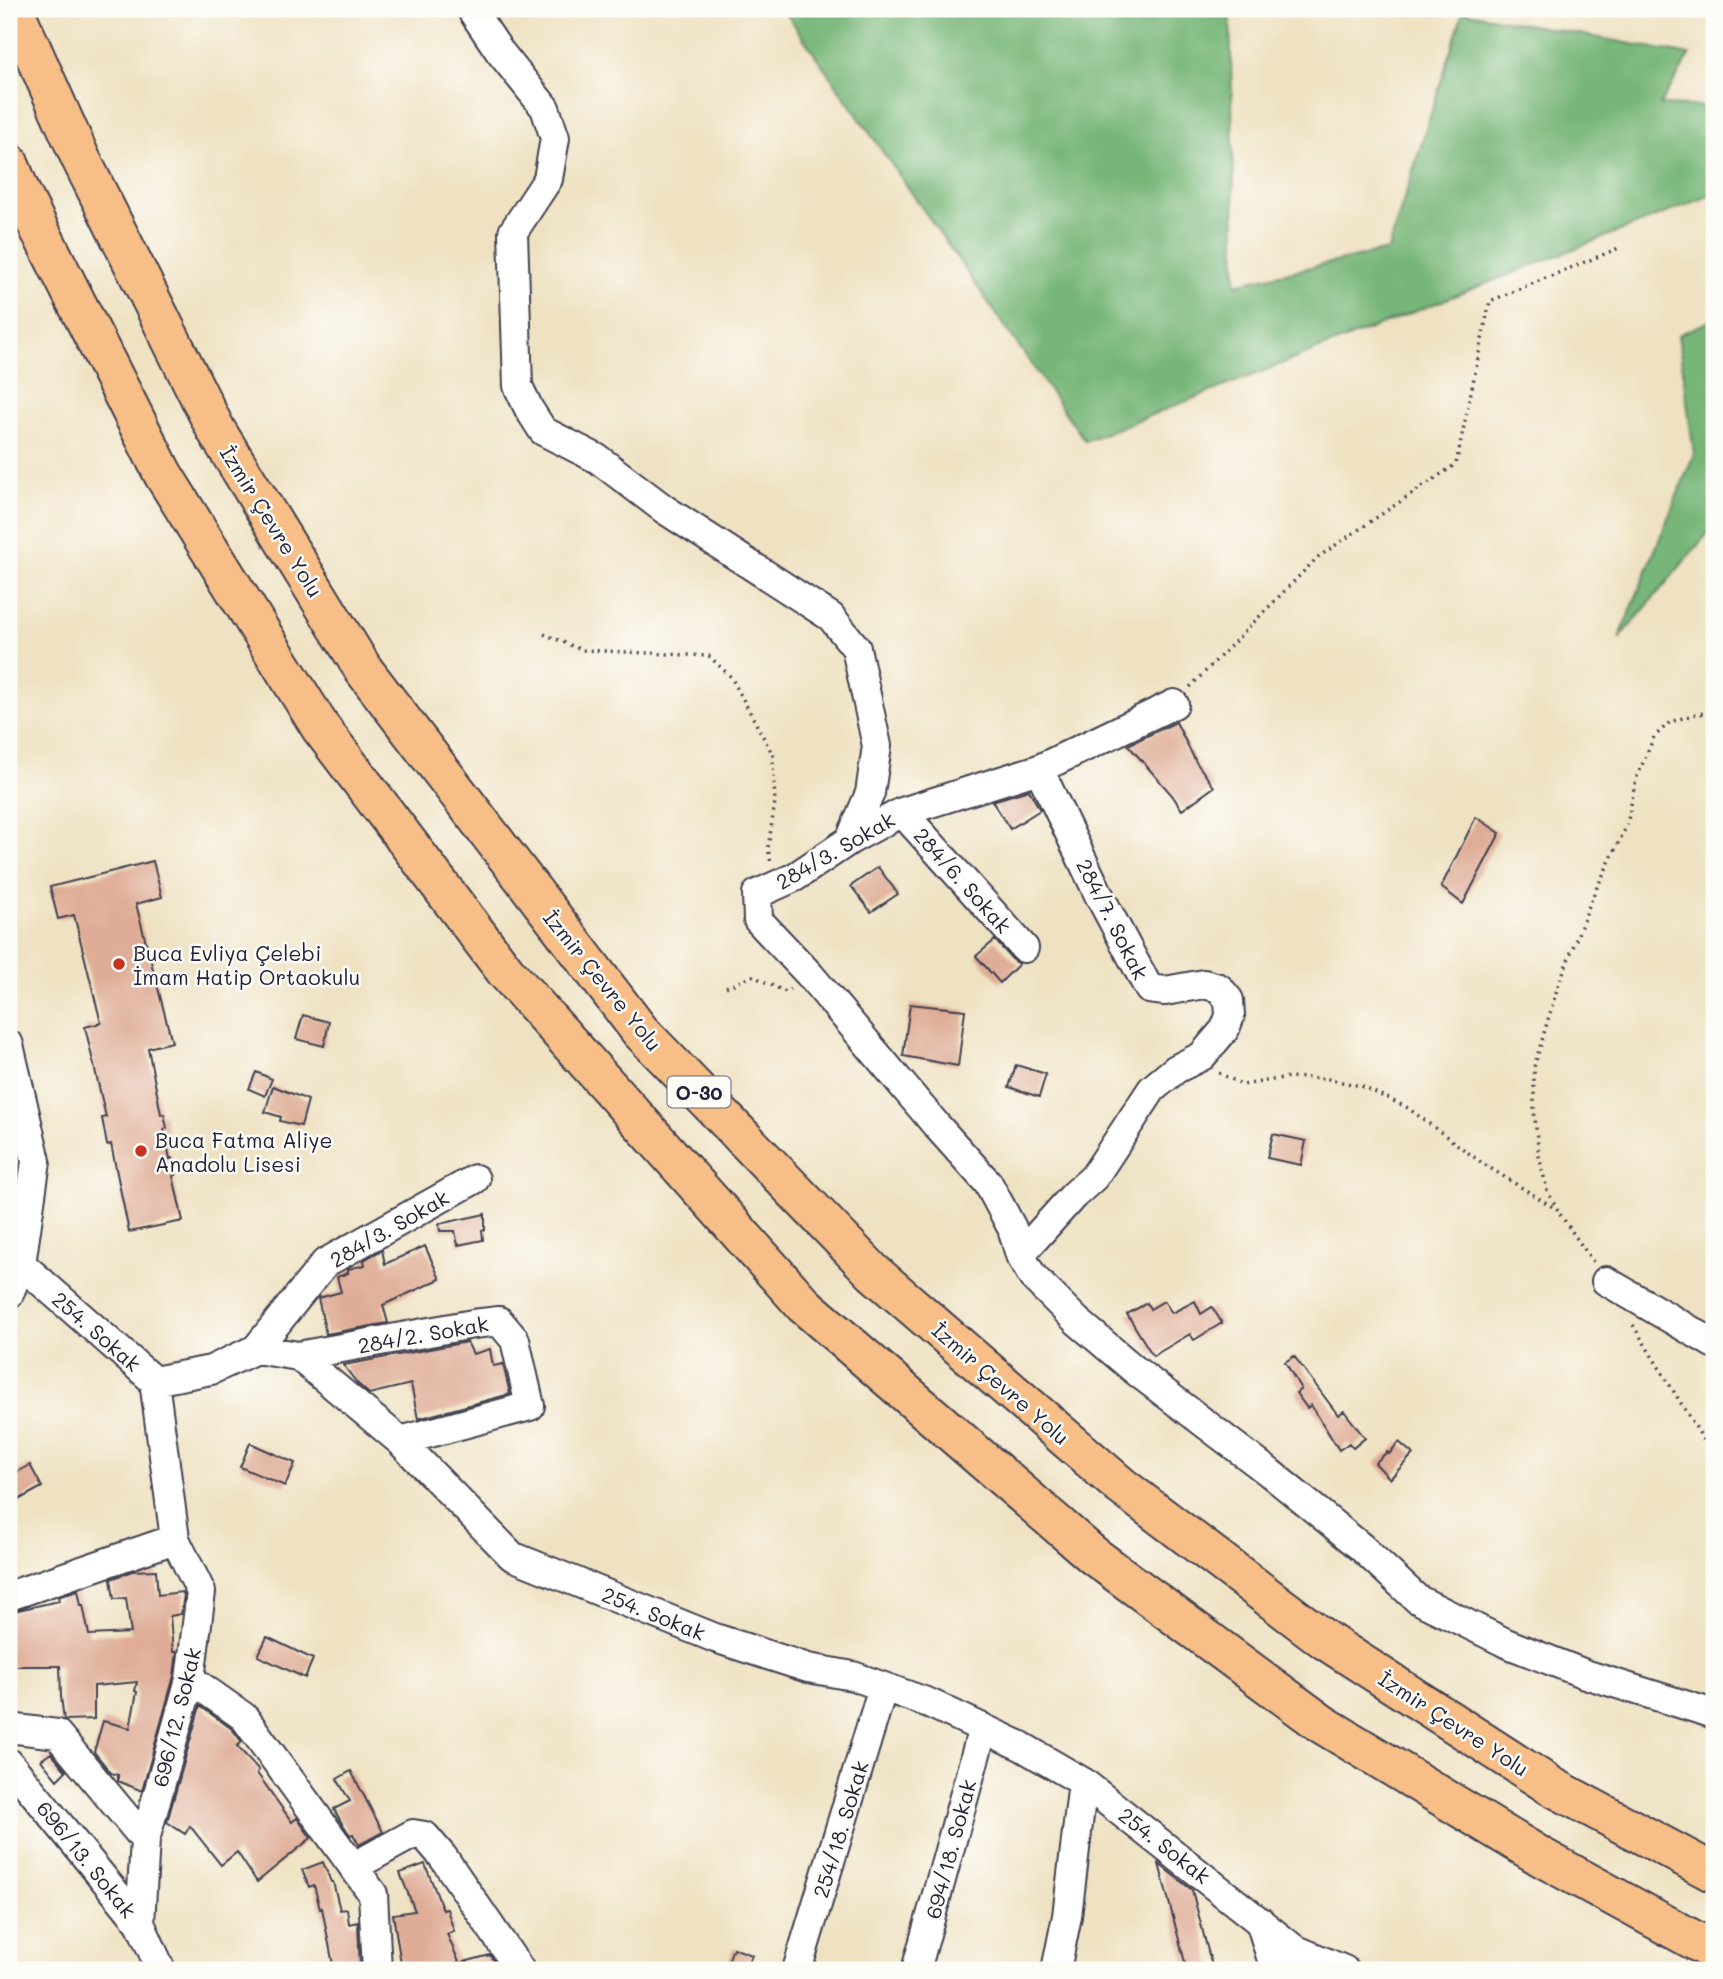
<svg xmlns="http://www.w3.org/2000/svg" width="1723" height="1979" viewBox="0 0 1723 1979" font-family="Mali,sans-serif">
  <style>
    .forest { fill: #77b678; stroke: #4c6c5a; stroke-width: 2 }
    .building { fill: #dfad97 }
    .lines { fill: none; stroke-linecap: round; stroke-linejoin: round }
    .minor-casing { stroke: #413f4f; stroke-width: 32 }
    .highway-casing { stroke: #413f4f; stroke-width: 42 }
    .path { stroke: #413f4f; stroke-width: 3.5; stroke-dasharray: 2 5; stroke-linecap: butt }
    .minor { stroke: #fff; stroke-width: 28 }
    .highway { stroke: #f7be87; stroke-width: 38 }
    .poi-dot { fill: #c8321e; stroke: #fdfcf7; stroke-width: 2.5 }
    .labels { text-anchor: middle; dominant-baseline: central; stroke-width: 5; stroke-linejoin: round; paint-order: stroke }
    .shield { fill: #fdfcf7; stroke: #646373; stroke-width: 2 }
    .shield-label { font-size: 19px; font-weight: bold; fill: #22223b }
    .street-label { font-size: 21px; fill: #22223b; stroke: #fdfcf7 }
    .poi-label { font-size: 21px; fill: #22223b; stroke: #fdfcf7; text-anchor: start }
  </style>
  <rect width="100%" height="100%" fill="#fdfcf7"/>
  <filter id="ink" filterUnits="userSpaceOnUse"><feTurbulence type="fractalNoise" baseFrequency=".0143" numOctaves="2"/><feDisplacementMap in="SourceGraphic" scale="14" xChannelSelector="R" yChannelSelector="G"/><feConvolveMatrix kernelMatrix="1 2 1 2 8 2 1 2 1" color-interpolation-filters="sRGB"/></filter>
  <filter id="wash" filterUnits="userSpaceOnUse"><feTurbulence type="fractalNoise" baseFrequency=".00686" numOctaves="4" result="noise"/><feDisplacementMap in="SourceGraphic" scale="28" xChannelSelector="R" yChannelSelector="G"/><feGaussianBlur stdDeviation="1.57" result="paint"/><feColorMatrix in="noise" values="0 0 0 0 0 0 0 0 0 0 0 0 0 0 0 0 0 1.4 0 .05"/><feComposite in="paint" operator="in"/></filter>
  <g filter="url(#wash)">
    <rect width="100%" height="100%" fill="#efe2c3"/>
    <path class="forest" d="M 783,9 L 1230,9 L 1236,284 L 1388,250 L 1463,12 L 1690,55 L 1660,105 L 1714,107 L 1714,194 L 1085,441 Z
      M 1714,319 L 1714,526 L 1619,639 L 1694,454 L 1678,335 Z"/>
    <g id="blocks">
      <path class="building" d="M 1176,722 L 1196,762 L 1214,787 L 1182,810 L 1172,795 L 1128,745 Z
        M 1029,790 L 1040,810 L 1010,829 L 992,801 Z
        M 1476,817 L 1500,833 L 1463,904 L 1441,887 Z
        M 153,861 L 162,897 L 136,904 L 172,1042 L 148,1048 L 161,1114 L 164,1114 L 167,1128 L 164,1129 L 170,1159 L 173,1158 L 176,1175 L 173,1176 L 183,1221 L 129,1232 L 111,1144 L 107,1145 L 102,1118 L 106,1117 L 85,1027 L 101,1023 L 74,915 L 58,919 L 50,887 Z
        M 878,867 L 898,894 L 871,912 L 851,886 Z
        M 995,940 L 1012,959 L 1019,964 L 1000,983 L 976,956 Z
        M 910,1004 L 965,1010 L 958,1066 L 903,1056 Z
        M 303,1015 L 329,1022 L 324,1046 L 296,1039 Z
        M 1016,1065 L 1046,1074 L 1039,1097 L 1009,1087 Z
        M 256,1072 L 272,1079 L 265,1096 L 249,1089 Z
        M 273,1086 L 308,1100 L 301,1126 L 280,1121 L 281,1117 L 265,1112 Z
        M 1273,1134 L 1306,1141 L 1301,1165 L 1267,1158 Z
        M 485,1214 L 485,1230 L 482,1230 L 483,1240 L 458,1245 L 455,1231 L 440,1231 L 439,1224 Z
        M 425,1246 L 440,1279 L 383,1305 L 388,1323 L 326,1334 L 318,1298 L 341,1292 L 337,1277 L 348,1273 L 348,1269 L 365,1265 L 364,1260 L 382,1250 L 385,1264 Z
        M 1164,1301 L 1172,1313 L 1195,1301 L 1201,1314 L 1212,1307 L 1222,1323 L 1194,1340 L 1190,1334 L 1153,1356 L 1127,1314 L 1147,1303 L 1150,1309 Z
        M 467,1342 L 473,1354 L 490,1349 L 493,1366 L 503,1364 L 510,1394 L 418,1419 L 411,1384 L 369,1394 L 357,1383 L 344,1366 L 344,1365 Z
        M 1294,1356 L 1338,1415 L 1344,1411 L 1365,1438 L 1353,1448 L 1349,1443 L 1339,1450 L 1311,1405 L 1307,1408 L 1296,1393 L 1301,1389 L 1285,1362 Z
        M 1399,1442 L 1413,1454 L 1390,1479 L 1375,1463 L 1387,1452 L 1389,1454 Z
        M 250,1443 L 295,1463 L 285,1486 L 240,1467 Z
        M 30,1465 L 42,1487 L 9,1505 L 9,1476 Z
        M 156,1570 L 158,1595 L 182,1592 L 184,1595 L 181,1614 L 170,1616 L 173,1652 L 177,1652 L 174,1676 L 142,1791 L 118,1781 L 118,1775 L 111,1773 L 94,1752 L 103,1721 L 130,1728 L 137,1692 L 135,1691 L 137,1682 L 94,1686 L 94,1719 L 64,1720 L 61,1697 L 60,1666 L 9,1666 L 9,1612 L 59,1601 L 58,1597 L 78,1590 L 81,1605 L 83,1605 L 89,1635 L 131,1633 L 126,1598 L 114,1599 L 111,1579 L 132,1571 Z
        M 267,1637 L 313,1659 L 305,1678 L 258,1656 Z
        M 200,1706 L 232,1729 L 242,1742 L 237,1746 L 259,1770 L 257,1773 L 292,1822 L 297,1818 L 311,1838 L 257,1882 L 237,1852 L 221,1865 L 190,1826 L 185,1834 L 167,1822 Z
        M 51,1753 L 66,1771 L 57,1780 L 41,1760 Z
        M 351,1771 L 383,1832 L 359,1845 L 353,1834 L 350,1835 L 340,1820 L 334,1809 L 350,1801 L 337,1779 Z
        M 323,1862 L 331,1882 L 333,1882 L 340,1910 L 347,1909 L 349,1924 L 358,1922 L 360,1970 L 334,1970 L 322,1908 L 320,1909 L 314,1885 L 309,1887 L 302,1870 Z
        M 425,1864 L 443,1910 L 447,1909 L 454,1931 L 447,1934 L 459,1962 L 437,1970 L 402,1970 L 393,1914 L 415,1911 L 400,1873 Z
        M 1159,1864 L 1192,1890 L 1213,1970 L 1187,1970 Z
        M 733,1948 L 752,1955 L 746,1970 L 725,1970 Z
        M 490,1955 L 500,1970 L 453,1970 L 453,1965 Z"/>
    </g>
  </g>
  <g filter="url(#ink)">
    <use href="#blocks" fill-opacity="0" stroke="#413f4f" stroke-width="2"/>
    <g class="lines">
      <defs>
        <path id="minor" d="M 471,9 L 500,52 L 545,108 L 555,138 L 548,179 L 513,232 L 518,386 L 529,409 L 543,431 L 598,459 L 664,509 L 831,617 L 856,648 L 877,746 L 870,793 L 850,840
          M 1174,704 L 1039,769 L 902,812 L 850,840 L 795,877 L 757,894 L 758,920 L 809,974 L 937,1126 L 988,1183 L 1012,1228 L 1020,1255 L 1033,1277 L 1077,1321 L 1136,1371 L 1270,1473 L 1361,1547 L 1417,1599 L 1506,1643 L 1585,1674 L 1714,1714
          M 902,812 L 1024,948
          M 9,1045 L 36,1161 L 21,1264 L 9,1294
          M 1020,1255 L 1073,1196 L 1094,1177 L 1152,1089 L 1176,1069 L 1202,1056 L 1225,1029 L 1230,1016 L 1229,1000 L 1219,988 L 1204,984 L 1165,991 L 1149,989 L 1099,895 L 1039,769
          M 9,1258 L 21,1264 L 154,1381 L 211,1370 L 256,1349 L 298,1356 L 400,1441 L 512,1556 L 715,1638 L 808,1668 L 853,1676 L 929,1703 L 1021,1746 L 1083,1782 L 1294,1949 L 1344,1970
          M 1606,1281 L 1714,1344
          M 256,1349 L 325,1263 L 475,1179
          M 298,1356 L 473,1324 L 499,1321 L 515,1340 L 530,1406 L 400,1441
          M 154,1381 L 175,1539 L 201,1592 L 190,1679 L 145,1840 L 140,1923 L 161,1970
          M 9,1596 L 175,1539
          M 190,1679 L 244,1717 L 373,1894 L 377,1970
          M 9,1728 L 57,1734 L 145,1840
          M 9,1763 L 140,1923
          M 353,1867 L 413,1834 L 425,1836 L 443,1857 L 520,1970
          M 1260,1921 L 1275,1970
          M 797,1970 L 883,1687
          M 916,1970 L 983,1728
          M 1056,1970 L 1067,1916 L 1083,1782"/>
        <path id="highway" d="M 14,9 L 80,157 L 216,430 L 363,669 L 640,1031 L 873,1272 L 1121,1486 L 1325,1640 L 1551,1786 L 1714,1873
          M 9,163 L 21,193 L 163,474 L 320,727 L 506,972 L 804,1305 L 1094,1556 L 1322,1724 L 1543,1858 L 1714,1951"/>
      </defs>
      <use href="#minor" class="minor-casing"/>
      <use href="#highway" class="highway-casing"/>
      <path class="path" d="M 544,634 L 582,650 L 709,656 L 731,677 L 773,755 L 775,802 L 768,848 L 771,863
        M 1190,687 L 1318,557 L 1456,464 L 1490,301 L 1619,248
        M 726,987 L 753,976 L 786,992 L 790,989
        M 1219,1073 L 1243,1085 L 1289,1077 L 1328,1079 L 1361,1086 L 1408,1108 L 1482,1163 L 1556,1209
        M 1593,1262 L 1560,1214 L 1547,1190 L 1539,1156 L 1534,1110 L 1534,1067 L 1558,986 L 1592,898 L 1627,825 L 1636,779 L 1654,737 L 1670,722 L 1699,713 L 1714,716
        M 1633,1325 L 1714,1457"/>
      <use href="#minor" class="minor"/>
      <use href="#highway" class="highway"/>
    </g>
  </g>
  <g class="poi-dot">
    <circle cx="119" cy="964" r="7"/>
    <circle cx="141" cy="1151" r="7"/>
  </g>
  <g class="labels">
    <rect class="shield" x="667.5" y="1076.5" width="63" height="31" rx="5"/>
    <g class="shield-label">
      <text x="699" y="1092">O-30</text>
    </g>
    <g class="street-label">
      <text transform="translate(272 521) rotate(58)">İzmir Çevre Yolu</text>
      <text transform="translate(835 850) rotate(-30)">284/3. Sokak</text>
      <text transform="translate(963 880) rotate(48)">284/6. Sokak</text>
      <text transform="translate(1113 919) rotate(63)">284/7. Sokak</text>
      <text transform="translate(603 980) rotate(51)">İzmir Çevre Yolu</text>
      <text transform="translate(389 1228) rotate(-30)">284/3. Sokak</text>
      <text transform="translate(97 1331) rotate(41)">254. Sokak</text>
      <text transform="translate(423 1334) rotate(-10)">284/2. Sokak</text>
      <text transform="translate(1001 1383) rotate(41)">İzmir Çevre Yolu</text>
      <text transform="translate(654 1613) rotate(22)">254. Sokak</text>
      <text transform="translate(176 1717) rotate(-76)">696/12. Sokak</text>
      <text transform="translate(1454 1723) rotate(33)">İzmir Çevre Yolu</text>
      <text transform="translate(840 1829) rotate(-73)">254/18. Sokak</text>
      <text transform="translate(1165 1845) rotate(38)">254. Sokak</text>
      <text transform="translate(950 1849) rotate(-75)">694/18. Sokak</text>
      <text transform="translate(87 1859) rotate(51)">696/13. Sokak</text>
    </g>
    <g class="poi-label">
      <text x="133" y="952">Buca Evliya Çelebi<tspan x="133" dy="24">İmam Hatip Ortaokulu</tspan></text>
      <text x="155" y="1139">Buca Fatma Aliye<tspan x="155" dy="24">Anadolu Lisesi</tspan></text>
    </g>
  </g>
  <rect width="1723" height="1979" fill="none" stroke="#fdfcf7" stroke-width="35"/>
</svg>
